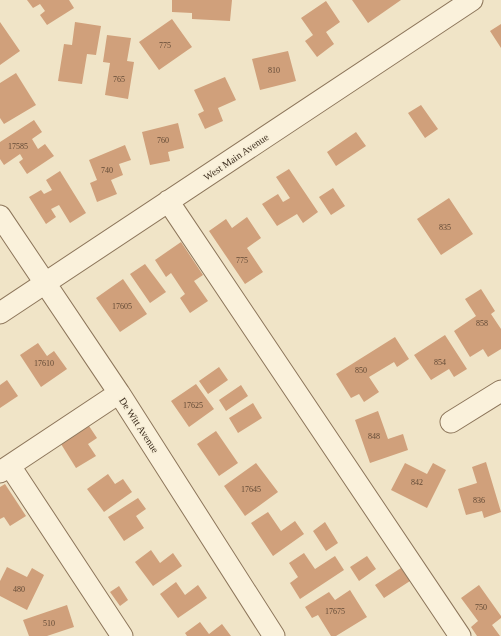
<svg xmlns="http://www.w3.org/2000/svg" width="501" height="636" viewBox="0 0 501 636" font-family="'Times New Roman',serif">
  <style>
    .building { fill: #d0a07b }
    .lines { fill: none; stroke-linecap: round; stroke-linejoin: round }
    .minor-casing { stroke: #8d765b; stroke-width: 23 }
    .minor { stroke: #faf1db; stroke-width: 21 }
    .labels { text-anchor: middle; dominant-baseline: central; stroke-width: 3; stroke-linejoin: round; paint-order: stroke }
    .number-label { font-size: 8px; fill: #624a36 }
    .street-label { font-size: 10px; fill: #3d2e1f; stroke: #f7eed7 }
  </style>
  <rect width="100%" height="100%" fill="#f0e4c7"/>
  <path class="building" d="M 27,0 L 69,0 L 74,8 L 47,25 L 40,15 L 45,11 L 40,4 L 33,8 Z
    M 172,0 L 232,0 L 230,21 L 192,19 L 192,13 L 172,12 Z
    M 352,0 L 401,0 L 368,23 Z
    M 326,1 L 340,22 L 326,32 L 334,44 L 317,57 L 305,41 L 313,35 L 301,18 Z
    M 172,19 L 192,47 L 159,70 L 139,42 Z
    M 0,22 L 20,51 L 0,65 Z
    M 75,22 L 101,26 L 96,55 L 87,54 L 82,84 L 58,81 L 64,44 L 72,45 Z
    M 501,24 L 501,48 L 490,31 Z
    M 107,35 L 131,38 L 127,61 L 134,62 L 128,99 L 105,95 L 110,63 L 103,62 Z
    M 288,51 L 296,81 L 260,90 L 252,59 Z
    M 16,73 L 36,105 L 4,124 L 0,118 L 0,83 Z
    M 225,77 L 236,100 L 218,108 L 223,121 L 205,129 L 198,114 L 204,111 L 194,90 Z
    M 421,105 L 438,129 L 425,138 L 408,113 Z
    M 34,120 L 42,132 L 32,139 L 38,149 L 45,144 L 54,156 L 27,174 L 19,162 L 23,159 L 20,154 L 4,165 L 0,159 L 0,142 Z
    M 178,123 L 184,148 L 168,152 L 170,161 L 150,165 L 142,132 Z
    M 356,132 L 366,146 L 336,166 L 327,152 Z
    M 125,145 L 131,160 L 119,164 L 123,175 L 111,180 L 117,194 L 97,202 L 90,183 L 97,180 L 89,160 Z
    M 289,169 L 318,212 L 303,223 L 297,214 L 277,226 L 262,204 L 278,194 L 283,202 L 290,198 L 276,177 Z
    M 60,171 L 86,213 L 70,223 L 59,205 L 51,209 L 56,217 L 46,224 L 29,197 L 41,190 L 44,194 L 52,190 L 46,180 Z
    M 333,188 L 345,206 L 331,215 L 319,197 Z
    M 449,198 L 473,234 L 441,255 L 417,219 Z
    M 247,217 L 261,238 L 247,248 L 263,272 L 245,284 L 209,231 L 226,219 L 232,228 Z
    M 181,242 L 203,275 L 194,281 L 208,301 L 190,313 L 180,298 L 185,294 L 171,273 L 166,277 L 155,260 Z
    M 145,264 L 166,292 L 150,303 L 130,274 Z
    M 123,279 L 147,314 L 120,332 L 96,298 Z
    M 481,289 L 495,311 L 491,314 L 501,329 L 501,349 L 488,357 L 483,349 L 470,357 L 454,331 L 476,316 L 465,299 Z
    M 445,335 L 467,369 L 454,377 L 449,369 L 431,380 L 414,355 Z
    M 395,337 L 409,359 L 397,367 L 394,362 L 369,377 L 379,392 L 364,402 L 359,394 L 351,398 L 336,374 Z
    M 38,343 L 47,356 L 54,351 L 67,369 L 41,387 L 20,355 Z
    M 219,367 L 228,380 L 208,394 L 199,381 Z
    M 7,380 L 18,396 L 0,408 L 0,385 Z
    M 196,384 L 214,409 L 189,427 L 171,401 Z
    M 241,385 L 248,396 L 226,411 L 219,400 Z
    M 253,403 L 262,418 L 238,433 L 229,418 Z
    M 378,411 L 388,439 L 403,434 L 408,450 L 370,463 L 355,420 Z
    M 89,426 L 97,438 L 88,444 L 96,456 L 76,468 L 61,444 Z
    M 216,431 L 238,463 L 219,476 L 197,444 Z
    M 486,462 L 501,512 L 484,518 L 482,511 L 466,515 L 458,489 L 477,483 L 472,467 Z
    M 256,463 L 278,492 L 245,516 L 224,486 Z
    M 405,463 L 427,474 L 433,463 L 446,470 L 427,508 L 391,490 Z
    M 108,474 L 115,484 L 123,479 L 132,492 L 104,512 L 87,489 Z
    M 5,484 L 26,516 L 10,526 L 4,517 L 0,519 L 0,487 Z
    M 138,498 L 146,509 L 136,516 L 144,528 L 124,541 L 108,517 Z
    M 268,512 L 281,531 L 295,521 L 304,534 L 273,556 L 251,523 Z
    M 325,522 L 338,543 L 326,551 L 313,531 Z
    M 151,550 L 160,563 L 173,553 L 182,566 L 153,586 L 135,562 Z
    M 304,553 L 315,569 L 335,556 L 344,570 L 300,599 L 290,583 L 298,577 L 289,563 Z
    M 367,556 L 376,569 L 359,581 L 350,567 Z
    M 7,567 L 27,577 L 32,568 L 44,575 L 27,610 L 0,596 L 0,581 Z
    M 401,568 L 410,581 L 384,598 L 375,585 Z
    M 176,582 L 185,595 L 198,585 L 207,598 L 178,618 L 160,594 Z
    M 479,585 L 501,616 L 501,618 L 492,625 L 500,636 L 477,636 L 471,627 L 478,621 L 461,598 Z
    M 119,586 L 128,600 L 120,606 L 110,592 Z
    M 350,590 L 367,617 L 336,636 L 331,636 L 318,615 L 312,618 L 305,607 L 329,592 L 335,600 Z
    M 67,605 L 74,627 L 47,636 L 29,636 L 23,620 Z
    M 200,622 L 209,634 L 222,624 L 231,636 L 187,636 L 185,633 Z"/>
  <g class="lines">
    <defs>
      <path id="minor" d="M 168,201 L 460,636
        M 0,216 L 119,393 L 274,636
        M 0,313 L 472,0
        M 451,422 L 501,391
        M 10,466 L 122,636
        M 0,472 L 119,393"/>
    </defs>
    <use href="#minor" class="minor-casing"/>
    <use href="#minor" class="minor"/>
  </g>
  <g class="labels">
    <g class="number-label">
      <text x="165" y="45">775</text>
      <text x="274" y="70">810</text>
      <text x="119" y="79">765</text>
      <text x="163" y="140">760</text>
      <text x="18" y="146">17585</text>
      <text x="107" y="170">740</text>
      <text x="445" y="227">835</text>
      <text x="242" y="260">775</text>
      <text x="122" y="306">17605</text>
      <text x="482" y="323">858</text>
      <text x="440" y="362">854</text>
      <text x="44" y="363">17610</text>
      <text x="361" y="370">850</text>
      <text x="193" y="405">17625</text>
      <text x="374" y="436">848</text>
      <text x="417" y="482">842</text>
      <text x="251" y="489">17645</text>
      <text x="479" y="500">836</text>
      <text x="19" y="589">480</text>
      <text x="481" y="607">750</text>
      <text x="335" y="611">17675</text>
      <text x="49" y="623">510</text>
    </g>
    <g class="street-label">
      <text transform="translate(236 157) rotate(-34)">West Main Avenue</text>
      <text transform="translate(139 425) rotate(57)">De Witt Avenue</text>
    </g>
  </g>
</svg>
